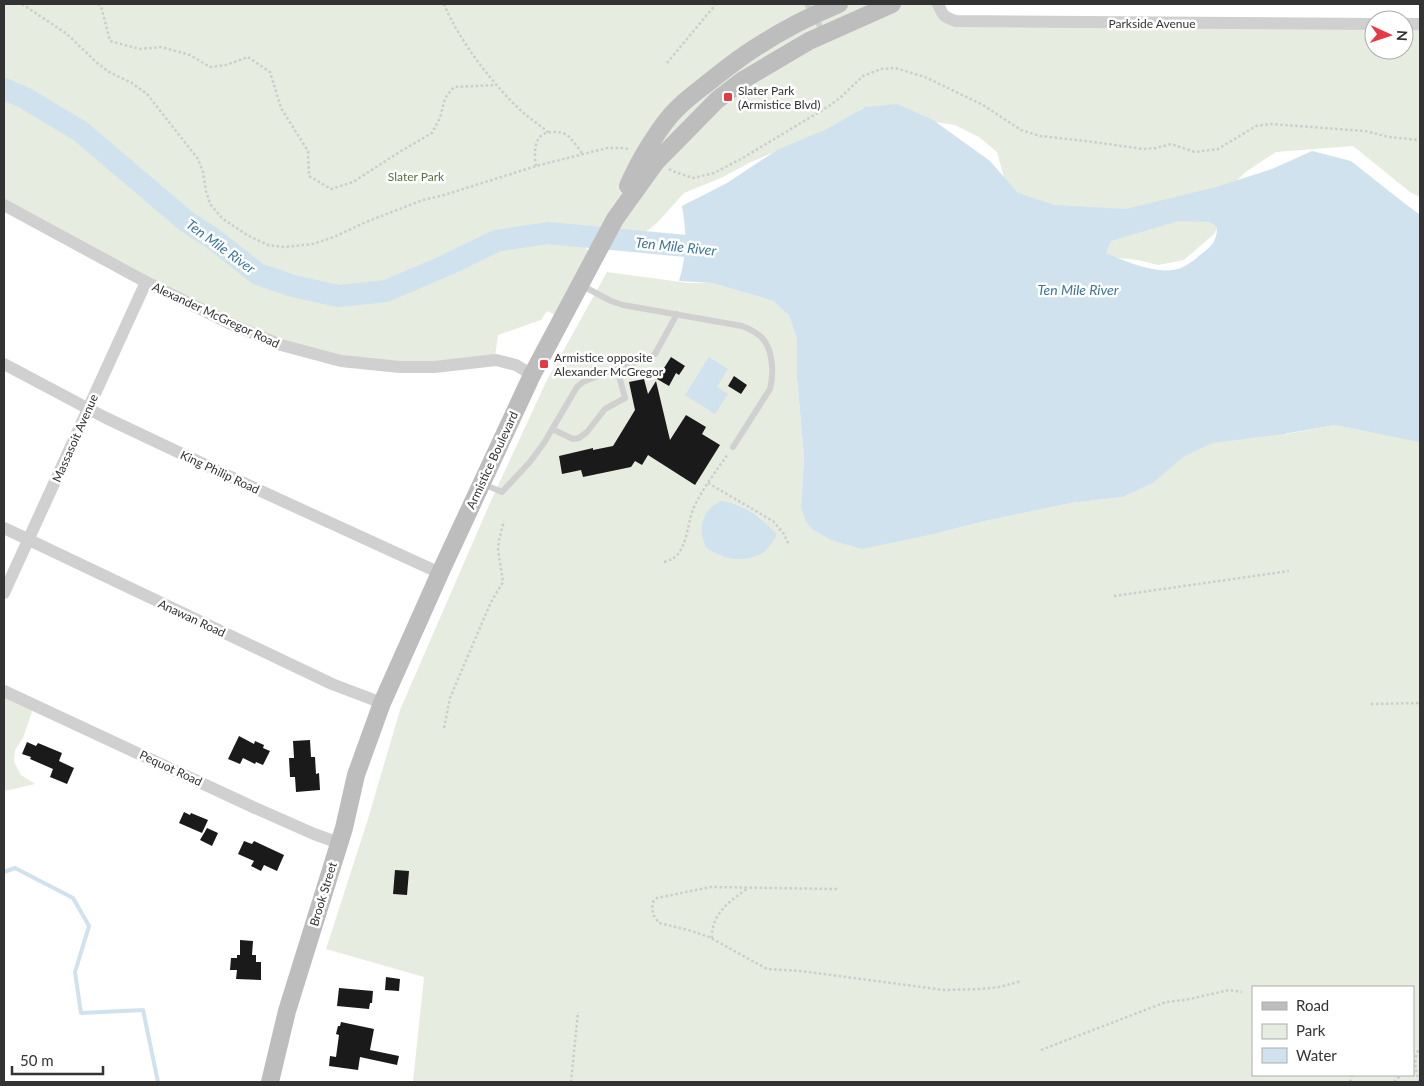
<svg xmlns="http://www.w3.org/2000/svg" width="1424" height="1086" viewBox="0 0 1424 1086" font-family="Lato,sans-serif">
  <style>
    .green { fill: #e6ecdf; fill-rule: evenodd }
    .water { fill: #cfe2ee; fill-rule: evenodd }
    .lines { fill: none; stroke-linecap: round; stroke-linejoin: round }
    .stream { stroke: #cfe2ee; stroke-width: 4 }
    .river { stroke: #cfe2ee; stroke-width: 22 }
    .building { fill: #1a1a1a }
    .path { stroke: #cdcdcd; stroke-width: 2.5; stroke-dasharray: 2.5 2.5; stroke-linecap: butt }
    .lane { stroke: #d0d0d0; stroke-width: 6 }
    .street { stroke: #d0d0d0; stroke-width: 12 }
    .secondary { stroke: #bdbdbd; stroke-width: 18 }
    .poi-dot { fill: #e63946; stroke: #fff; stroke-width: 2 }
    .labels { text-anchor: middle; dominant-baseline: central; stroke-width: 5; stroke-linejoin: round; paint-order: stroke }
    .street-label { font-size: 12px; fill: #333; stroke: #fff }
    .poi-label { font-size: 12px; fill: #333; stroke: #fff; text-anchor: start }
    .park-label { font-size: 12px; fill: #56703f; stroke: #fff }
    .water-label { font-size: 14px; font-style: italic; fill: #3f7597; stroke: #fff }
  </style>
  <rect width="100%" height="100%" fill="#fff"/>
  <path class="green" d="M 4,4 L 937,4 L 949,18 L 1374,24 L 1374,50 L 1404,50 L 1404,25 L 1420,25 L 1420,197 L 1410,192 L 1353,146 L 1276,152 L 1247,171 L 1236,181 L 1228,208 L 1214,234 L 1184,260 L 1158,265 L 1138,260 L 1107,257 L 1011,203 L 997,152 L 979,137 L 955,125 L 929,121 L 902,108 L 862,108 L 824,137 L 781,149 L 749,163 L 723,177 L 684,193 L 657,223 L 639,237 L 619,240 L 607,235 L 597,227 L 594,226 L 583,246 L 594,256 L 559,317 L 547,311 L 541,320 L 498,335 L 495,356 L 382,366 L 235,328 L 4,207 Z
    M 607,272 L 688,283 L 712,283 L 773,301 L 789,314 L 797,339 L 797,378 L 804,457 L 801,507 L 938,533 L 985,521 L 1071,503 L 1123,497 L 1153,483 L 1135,435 L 1287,434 L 1335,425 L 1371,432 L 1420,435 L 1420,1082 L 413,1082 L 424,977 L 326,949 L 368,819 L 400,710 L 490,503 L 546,382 ZM 1253,987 L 1413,987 L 1413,1075 L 1253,1075 Z
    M 4,696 L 33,709 L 23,738 L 15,750 L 14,762 L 21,775 L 35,784 L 4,791 Z"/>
  <path class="water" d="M 897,104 L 933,120 L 990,161 L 1018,193 L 1054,205 L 1126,209 L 1216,187 L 1272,169 L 1312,151 L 1351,161 L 1399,199 L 1420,215 L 1420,442 L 1335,425 L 1284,434 L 1212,443 L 1183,457 L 1153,483 L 1123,497 L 1071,503 L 985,521 L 938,533 L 862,549 L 831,540 L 812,529 L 806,522 L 801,507 L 804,457 L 797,378 L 797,339 L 789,315 L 773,301 L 712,283 L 679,281 C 687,253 687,236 682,206 L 727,183 L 777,150 L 827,129 L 865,107 ZM 1178,221 L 1210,222 L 1217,227 C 1217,242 1211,247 1200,255 C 1195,260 1187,265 1181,268 C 1159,276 1126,262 1106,253 L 1111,241 Z
    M 709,357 L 728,369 L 717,387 L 728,394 L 715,414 L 685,395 Z
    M 721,501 C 744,504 761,518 776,533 L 776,537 C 772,542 769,548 764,552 C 749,562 727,561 712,551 C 710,550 707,549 706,547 C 705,546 704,540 703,539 C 698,524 706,507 721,501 Z"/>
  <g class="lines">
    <path class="stream" d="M 4,872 L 15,868 L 73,898 L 89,926 L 75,972 L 81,1013 L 143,1010 L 158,1082"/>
    <path class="river" d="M 4,89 L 25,98 L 80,131 L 186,221 L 212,238 L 258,274 L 293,286 L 338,296 L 386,291 L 447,265 L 496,241 L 548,233 L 686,246 L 717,250"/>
  </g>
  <path class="building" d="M 671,357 L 685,366 L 679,375 L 676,373 L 669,386 L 657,379 Z
    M 734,376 L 747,385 L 741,394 L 728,386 Z
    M 644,379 L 648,394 L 656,381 L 670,440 L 686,415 L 706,427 L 702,434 L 720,445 L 695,485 L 648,455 L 642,465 L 635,461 L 631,467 L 583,477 L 581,470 L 562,474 L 559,456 L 593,448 L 593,450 L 613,446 L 635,410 L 629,382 Z
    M 239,736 L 254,744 L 255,741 L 264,745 L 263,748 L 270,751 L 263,765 L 256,762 L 255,764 L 243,758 L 240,764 L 228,759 Z
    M 310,740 L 311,757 L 315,757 L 316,774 L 319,773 L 320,790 L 296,792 L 295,777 L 290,777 L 289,758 L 294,758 L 293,741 Z
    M 27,742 L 36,746 L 38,743 L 62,753 L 59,761 L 74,768 L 67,784 L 50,777 L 53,769 L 30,759 L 31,757 L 22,754 Z
    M 184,812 L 190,815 L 191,813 L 208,820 L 202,833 L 179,823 Z
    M 207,828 L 218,833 L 212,846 L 200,840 Z
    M 244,841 L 252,844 L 254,841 L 284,855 L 277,871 L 264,865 L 261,871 L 251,866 L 254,861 L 238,854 Z
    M 395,870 L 409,871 L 407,895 L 393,894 Z
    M 240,940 L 253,941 L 252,955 L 256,955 L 256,962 L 261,962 L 261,980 L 236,979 L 237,970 L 230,970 L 231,958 L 237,958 L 237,955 L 240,955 Z
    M 386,977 L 400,979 L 399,991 L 385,990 Z
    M 339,988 L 373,991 L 372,1003 L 370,1003 L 369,1009 L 337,1006 Z
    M 341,1022 L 374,1029 L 370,1050 L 399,1056 L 397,1065 L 360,1057 L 358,1070 L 329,1066 L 330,1056 L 336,1057 L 339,1035 L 336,1034 L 338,1026 L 340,1026 Z"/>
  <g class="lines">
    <path class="path" d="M 22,4 L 67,34 L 96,62 L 109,72 L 132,83 L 147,94 L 198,159 L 203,172 L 206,191 L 210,204 L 223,219 L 247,235 L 268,245 L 284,247 L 313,244 L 334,237 L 366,222 L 423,200 L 444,195 L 536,166 L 607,148 L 625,148 L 630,150
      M 98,4 L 101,6 L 110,41 L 140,49 L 161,47 L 190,55 L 210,67 L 226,65 L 248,57 L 270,72 L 281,108 L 308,151 L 309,176 L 331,189 L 353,182 L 401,151 L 432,133 L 440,118 L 445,98 L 454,87 L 497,85
      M 444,4 C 459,41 496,89 526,115 C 533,121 541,126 548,132
      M 667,63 L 716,4
      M 536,166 C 534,154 533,133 551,132 C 557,132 562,132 567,135 C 573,140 577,147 582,153
      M 669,169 L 675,172 L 693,178 L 714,173 L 741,159 L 829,106 L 841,97 L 863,76 L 881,69 L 895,68 L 925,77 L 983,105 L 1021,130 L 1040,136 L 1086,141 L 1143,149 L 1156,148 L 1171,144 L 1195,152 L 1218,149 L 1256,126 L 1271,124 L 1365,131 L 1389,137 L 1420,140
      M 708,483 L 773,521 L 784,534 L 789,545
      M 664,562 C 671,560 676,558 680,551 C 688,538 688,521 694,507 C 703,488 716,471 728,454
      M 1114,596 L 1289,571
      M 1371,704 L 1420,703
      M 444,728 L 450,698 L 455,686 L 491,602 L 503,582 L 498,549 L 499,540 L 504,521
      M 837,889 L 711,887 L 657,898 L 653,902 L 652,909 L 654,916 L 659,923 L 688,930 L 709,937 L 767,969 L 801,971 L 944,990 L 980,989 L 999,987 L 1022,981
      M 712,938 C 711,914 730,901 748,888
      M 1041,1050 L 1166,1002 L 1185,1000 L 1229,990 L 1242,992
      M 571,1082 L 578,1012
      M 1350,1082 L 1352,1075
      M 1394,1082 L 1401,1075
      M 1419,1082 C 1416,1070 1412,1059 1420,1048"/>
    <path class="lane" d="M 807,4 L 824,33
      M 581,285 L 611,301 L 623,305 L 742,326 C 750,329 757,332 763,339 C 773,351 774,374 770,389 L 733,447
      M 552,429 L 573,439 L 579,438 L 587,432 L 605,409 L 625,398 L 617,368
      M 483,484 L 502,492 L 529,463 L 544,443 L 577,387 L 583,382 L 617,368 L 648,358 L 655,354 L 677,314"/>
    <path class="street" d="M 938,4 C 943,16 944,17 956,21 L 1374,24
      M 1404,24 L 1420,24
      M 4,205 L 146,282 L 233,325 L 281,345 L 341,361 L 400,367 L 434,367 L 496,360 L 516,365 L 532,375
      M 4,364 L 104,417 L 252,487 L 440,573
      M 4,528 L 332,684 L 382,703
      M 4,593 L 146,282
      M 4,691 L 255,808 L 314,834 L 339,843"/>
    <path class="secondary" d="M 628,186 C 638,163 655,134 671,115 C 682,102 696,92 709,82 C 724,70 739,58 755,48 C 781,31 810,16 839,4
      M 270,1082 L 287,1011 L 344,828 L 356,775 L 382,703 L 440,573 L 532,375 L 615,219 L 656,162 L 717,100 L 743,80 L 809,41 L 892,4"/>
  </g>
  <g class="poi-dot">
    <rect x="723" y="92" width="10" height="10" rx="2.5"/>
    <rect x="539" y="359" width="10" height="10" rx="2.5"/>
  </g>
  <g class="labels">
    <g class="street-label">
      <text x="1152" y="23">Parkside Avenue</text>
      <text transform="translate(216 315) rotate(25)">Alexander McGregor Road</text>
      <text transform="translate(75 438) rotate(-66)">Massasoit Avenue</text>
      <text transform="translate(492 460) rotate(-65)">Armistice Boulevard</text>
      <text transform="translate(220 472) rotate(25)">King Philip Road</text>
      <text transform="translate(192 618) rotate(25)">Anawan Road</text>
      <text transform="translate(171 768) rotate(25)">Pequot Road</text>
      <text transform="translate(323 894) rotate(-73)">Brook Street</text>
    </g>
    <g class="poi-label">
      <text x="738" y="90">Slater Park<tspan x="738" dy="14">(Armistice Blvd)</tspan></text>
      <text x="554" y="357">Armistice opposite<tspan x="554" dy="14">Alexander McGregor</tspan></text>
    </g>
    <g class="park-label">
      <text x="416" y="176">Slater Park</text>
    </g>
    <g class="water-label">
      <text transform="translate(221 246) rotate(36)">Ten Mile River</text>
      <text transform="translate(676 246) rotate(6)">Ten Mile River</text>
      <text x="1078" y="289">Ten Mile River</text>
    </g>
  </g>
  <rect width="1424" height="1086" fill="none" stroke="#333333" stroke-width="10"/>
  <rect x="1252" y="986" width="162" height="90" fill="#ffffff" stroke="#adadad"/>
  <rect x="1262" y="1002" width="25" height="8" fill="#bdbdbd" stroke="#adadad"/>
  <text x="1296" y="1011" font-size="15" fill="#333333">Road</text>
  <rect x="1262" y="1024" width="25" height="15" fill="#e6ecdf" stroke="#adadad"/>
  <text x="1296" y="1036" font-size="15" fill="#333333">Park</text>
  <rect x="1262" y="1048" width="25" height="15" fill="#cfe2ee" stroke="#adadad"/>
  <text x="1296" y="1061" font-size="15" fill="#333333">Water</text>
  <g transform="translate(1389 35) rotate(93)"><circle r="24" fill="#ffffff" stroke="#adadad"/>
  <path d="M0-4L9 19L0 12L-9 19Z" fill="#e63946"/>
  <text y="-8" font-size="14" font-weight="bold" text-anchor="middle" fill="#333333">N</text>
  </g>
  <path d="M12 1066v8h91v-8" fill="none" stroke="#333333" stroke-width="2.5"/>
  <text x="20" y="1066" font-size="15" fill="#333333" stroke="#ffffff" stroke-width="4" paint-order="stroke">50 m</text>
</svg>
